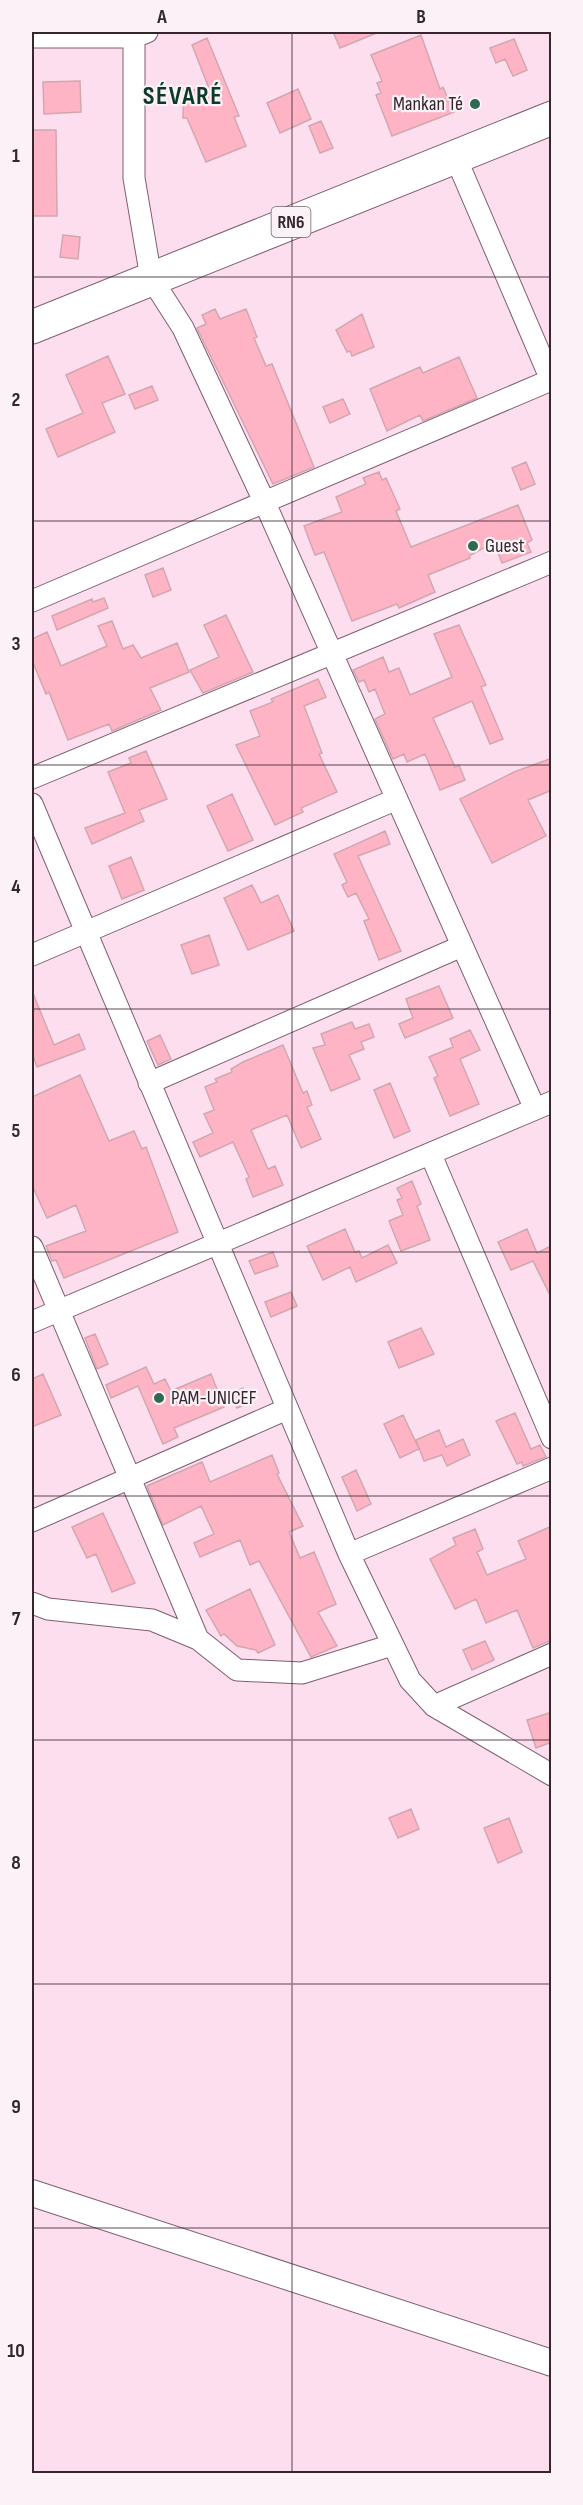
<svg xmlns="http://www.w3.org/2000/svg" width="583" height="2505" viewBox="0 0 583 2505" font-family="'Sofia Sans Condensed',sans-serif">
  <style>
    .building { fill: #feb4c5; stroke: #d1a7b0; stroke-width: 1.5 }
    .lines { fill: none; stroke-linecap: round; stroke-linejoin: round }
    .minor-casing { stroke: #7f5e71; stroke-width: 23 }
    .tertiary-casing { stroke: #7f5e71; stroke-width: 28 }
    .primary-casing { stroke: #7f5e71; stroke-width: 35 }
    .minor { stroke: #fff; stroke-width: 21 }
    .tertiary { stroke: #fff; stroke-width: 26 }
    .primary { stroke: #fff; stroke-width: 33 }
    .grid { fill: none; stroke: #36272f; stroke-width: 1.5; stroke-opacity: 0.55 }
    .poi-dot { fill: #306951; stroke: #faf2f7; stroke-width: 2 }
    .labels { text-anchor: middle; dominant-baseline: central; stroke-width: 4.5; stroke-linejoin: round; paint-order: stroke }
    .shield { fill: #faf2f7; stroke: #71646b; stroke-width: 1.5 }
    .shield-label { font-size: 18px; font-weight: bold; fill: #36272f }
    .poi-label { font-size: 20px; fill: #36272f; stroke: #faf2f7; text-anchor: start }
    .district-label { font-size: 26px; font-weight: bold; letter-spacing: 1.5px; fill: #0a3b29; stroke: #faf2f7 }
    .neatline { fill: none; stroke: #36272f; stroke-width: 2 }
    .grid-label { font-size: 20px; text-anchor: middle; font-weight: bold; fill: #36272f }
  </style>
  <rect width="100%" height="100%" fill="#fddeef"/>
  <path class="building" d="M 333,32 L 379,32 L 340,48 Z
    M 421,35 L 440,89 L 443,87 L 454,112 L 392,136 L 376,95 L 381,93 L 377,83 L 382,81 L 371,55 Z
    M 207,38 L 239,116 L 234,117 L 246,146 L 206,162 L 187,118 L 183,118 L 184,89 L 210,91 L 192,45 Z
    M 514,39 L 527,70 L 513,76 L 505,59 L 496,63 L 490,48 Z
    M 80,81 L 81,112 L 44,114 L 43,82 Z
    M 298,89 L 311,119 L 280,133 L 267,103 Z
    M 321,121 L 333,148 L 320,153 L 309,126 Z
    M 33,130 L 56,130 L 57,216 L 33,216 Z
    M 63,235 L 80,237 L 78,259 L 60,257 Z
    M 215,309 L 220,319 L 246,309 L 257,337 L 254,338 L 266,366 L 272,364 L 314,467 L 273,484 L 197,328 L 206,324 L 202,315 Z
    M 362,314 L 374,347 L 352,356 L 350,351 L 347,352 L 336,330 Z
    M 108,356 L 125,394 L 102,403 L 115,432 L 58,457 L 46,429 L 83,413 L 66,375 Z
    M 459,357 L 477,398 L 423,421 L 420,415 L 387,431 L 370,389 L 420,367 L 423,373 Z
    M 152,386 L 158,400 L 135,409 L 129,395 Z
    M 343,399 L 350,414 L 330,423 L 323,407 Z
    M 526,462 L 535,484 L 521,490 L 512,468 Z
    M 379,472 L 382,480 L 386,478 L 400,509 L 396,511 L 411,547 L 518,505 L 532,540 L 527,543 L 531,552 L 502,563 L 494,542 L 469,556 L 470,558 L 428,575 L 435,592 L 399,608 L 397,604 L 352,621 L 324,552 L 315,555 L 304,526 L 342,512 L 336,497 L 366,484 L 363,478 Z
    M 163,568 L 171,590 L 153,597 L 145,575 Z
    M 104,598 L 108,608 L 57,630 L 52,616 L 92,599 L 93,602 Z
    M 226,615 L 253,672 L 203,693 L 190,670 L 219,657 L 204,625 Z
    M 112,621 L 123,649 L 133,645 L 141,658 L 177,643 L 189,672 L 150,688 L 161,710 L 112,731 L 109,724 L 68,740 L 49,692 L 46,694 L 32,660 L 32,639 L 47,632 L 61,666 L 107,646 L 98,626 Z
    M 459,625 L 486,685 L 481,687 L 503,739 L 490,744 L 472,701 L 433,718 L 455,767 L 459,765 L 465,780 L 440,790 L 425,754 L 407,762 L 404,754 L 393,759 L 375,719 L 385,714 L 375,689 L 369,692 L 364,680 L 359,682 L 353,670 L 383,657 L 389,672 L 399,668 L 410,695 L 452,677 L 434,634 Z
    M 318,679 L 326,697 L 304,706 L 322,753 L 319,754 L 337,792 L 301,808 L 303,812 L 275,825 L 236,745 L 260,736 L 250,711 L 273,702 L 271,699 Z
    M 146,751 L 167,799 L 139,810 L 144,821 L 92,844 L 85,828 L 125,813 L 108,772 L 131,763 L 129,758 Z
    M 552,758 L 552,790 L 528,800 L 546,836 L 492,863 L 460,799 L 514,772 Z
    M 232,794 L 253,840 L 228,851 L 207,806 Z
    M 385,831 L 390,844 L 358,856 L 401,951 L 379,960 L 364,921 L 369,919 L 356,893 L 348,897 L 342,885 L 347,882 L 334,854 Z
    M 131,857 L 144,890 L 122,899 L 109,866 Z
    M 252,885 L 261,903 L 278,895 L 294,931 L 248,950 L 224,898 Z
    M 209,935 L 219,965 L 192,974 L 181,945 Z
    M 439,986 L 453,1018 L 405,1038 L 399,1024 L 413,1018 L 406,999 Z
    M 32,991 L 54,1045 L 79,1034 L 85,1049 L 37,1067 L 32,1053 Z
    M 352,1022 L 355,1029 L 369,1024 L 374,1037 L 361,1042 L 364,1049 L 349,1055 L 360,1079 L 331,1091 L 313,1048 L 325,1045 L 321,1034 Z
    M 470,1030 L 480,1050 L 460,1059 L 479,1104 L 450,1116 L 434,1078 L 438,1076 L 429,1057 L 453,1047 L 450,1039 Z
    M 160,1035 L 171,1059 L 158,1065 L 147,1041 Z
    M 283,1045 L 303,1093 L 307,1091 L 312,1105 L 307,1107 L 321,1139 L 301,1148 L 287,1115 L 251,1130 L 268,1169 L 275,1166 L 283,1185 L 253,1197 L 246,1179 L 249,1177 L 233,1142 L 200,1157 L 193,1142 L 213,1133 L 204,1114 L 214,1110 L 205,1087 L 217,1082 L 215,1079 L 232,1072 L 231,1069 L 243,1062 Z
    M 80,1075 L 109,1141 L 134,1131 L 142,1149 L 146,1147 L 178,1232 L 64,1278 L 56,1260 L 52,1261 L 46,1246 L 86,1231 L 76,1205 L 47,1218 L 32,1185 L 32,1097 Z
    M 390,1083 L 410,1131 L 394,1138 L 374,1090 Z
    M 412,1181 L 421,1204 L 417,1206 L 430,1240 L 401,1251 L 389,1221 L 403,1215 L 397,1200 L 402,1198 L 397,1188 Z
    M 345,1229 L 355,1252 L 359,1251 L 362,1258 L 388,1245 L 397,1263 L 356,1282 L 350,1267 L 323,1280 L 307,1246 Z
    M 527,1229 L 537,1253 L 551,1246 L 551,1297 L 533,1261 L 511,1270 L 498,1242 Z
    M 273,1252 L 278,1266 L 255,1274 L 249,1261 Z
    M 291,1292 L 297,1306 L 271,1317 L 265,1302 Z
    M 421,1328 L 434,1354 L 399,1368 L 388,1342 Z
    M 95,1334 L 108,1364 L 97,1369 L 85,1338 Z
    M 146,1367 L 154,1384 L 165,1379 L 171,1391 L 211,1374 L 224,1407 L 174,1428 L 178,1437 L 163,1444 L 138,1386 L 111,1398 L 106,1385 Z
    M 43,1374 L 61,1415 L 32,1427 L 32,1379 Z
    M 243,1388 L 249,1403 L 237,1408 L 231,1394 Z
    M 515,1413 L 531,1449 L 540,1445 L 546,1457 L 523,1466 L 522,1462 L 517,1464 L 496,1421 Z
    M 403,1415 L 419,1449 L 400,1458 L 384,1424 Z
    M 439,1430 L 446,1447 L 463,1439 L 470,1455 L 447,1466 L 442,1455 L 424,1461 L 416,1440 Z
    M 272,1455 L 279,1473 L 277,1474 L 303,1526 L 289,1532 L 300,1558 L 314,1552 L 336,1604 L 318,1612 L 337,1646 L 311,1657 L 259,1561 L 250,1565 L 240,1540 L 200,1557 L 194,1543 L 214,1534 L 201,1506 L 163,1525 L 147,1486 L 202,1462 L 210,1482 Z
    M 356,1470 L 371,1504 L 357,1511 L 342,1477 Z
    M 103,1513 L 135,1583 L 112,1592 L 96,1554 L 87,1558 L 72,1527 Z
    M 552,1526 L 552,1640 L 533,1648 L 517,1610 L 486,1623 L 476,1599 L 455,1609 L 430,1559 L 456,1545 L 453,1538 L 475,1529 L 483,1549 L 477,1552 L 487,1575 L 526,1559 L 518,1541 Z
    M 250,1589 L 275,1645 L 258,1653 L 256,1650 L 237,1646 L 224,1634 L 221,1636 L 206,1610 Z
    M 485,1641 L 494,1660 L 472,1670 L 463,1650 Z
    M 552,1712 L 552,1742 L 536,1748 L 527,1720 Z
    M 411,1809 L 419,1829 L 398,1838 L 389,1818 Z
    M 509,1818 L 522,1852 L 498,1863 L 484,1828 Z"/>
  <g class="lines">
    <defs>
      <path id="minor" d="M 134,32 L 134,178 L 151,278 L 183,328 L 264,501 L 535,1109
        M 32,37 L 134,37 L 147,32
        M 455,156 L 552,382
        M 32,601 L 551,380
        M 32,778 L 552,562
        M 32,804 L 349,1554 L 410,1680 L 434,1706 L 552,1775
        M 32,955 L 397,799
        M 149,1083 L 462,946
        M 431,1155 L 552,1438
        M 32,1247 L 198,1639
        M 32,1322 L 552,1102
        M 32,1521 L 287,1409
        M 349,1554 L 552,1468
        M 32,1603 L 48,1609 L 152,1620 L 198,1639 L 237,1670 L 302,1673 L 392,1645
        M 434,1706 L 552,1654"/>
      <path id="tertiary" d="M 32,2193 L 552,2363"/>
      <path id="primary" d="M 32,327 L 552,118"/>
    </defs>
    <use href="#minor" class="minor-casing"/>
    <use href="#tertiary" class="tertiary-casing"/>
    <use href="#primary" class="primary-casing"/>
    <use href="#minor" class="minor"/>
    <use href="#tertiary" class="tertiary"/>
    <use href="#primary" class="primary"/>
  </g>
  <path class="grid" d="M 292,32 L 292,2474M 32,277 L 552,277M 32,521 L 552,521M 32,765 L 552,765M 32,1009 L 552,1009M 32,1252 L 552,1252M 32,1496 L 552,1496M 32,1740 L 552,1740M 32,1984 L 552,1984M 32,2228 L 552,2228"/>
  <g class="poi-dot">
    <circle cx="475" cy="104" r="6"/>
    <circle cx="473" cy="546" r="6"/>
    <circle cx="159" cy="1398" r="6"/>
  </g>
  <g class="labels">
    <rect class="shield" x="271.5" y="207" width="39" height="30" rx="4.5"/>
    <g class="shield-label">
      <text x="291" y="222">RN6</text>
    </g>
    <g class="poi-label">
      <text x="463" y="104" text-anchor="end">Mankan Té</text>
      <text x="485" y="546">Guest</text>
      <text x="171" y="1398">PAM-UNICEF</text>
    </g>
    <g class="district-label">
      <text x="183" y="96">SÉVARÉ</text>
    </g>
  </g>
  <rect width="583" height="2505" fill="none" stroke="#faf2f7" stroke-width="66"/>
  <rect x="33" y="33" width="517" height="2439" class="neatline"/>
  <g class="grid-label">
    <text x="162" y="23">A</text>
    <text x="421" y="23">B</text>
    <text x="16" y="162">1</text>
    <text x="16" y="406">2</text>
    <text x="16" y="650">3</text>
    <text x="16" y="893">4</text>
    <text x="16" y="1137">5</text>
    <text x="16" y="1381">6</text>
    <text x="16" y="1625">7</text>
    <text x="16" y="1869">8</text>
    <text x="16" y="2113">9</text>
    <text x="16" y="2357">10</text>
  </g>
</svg>
